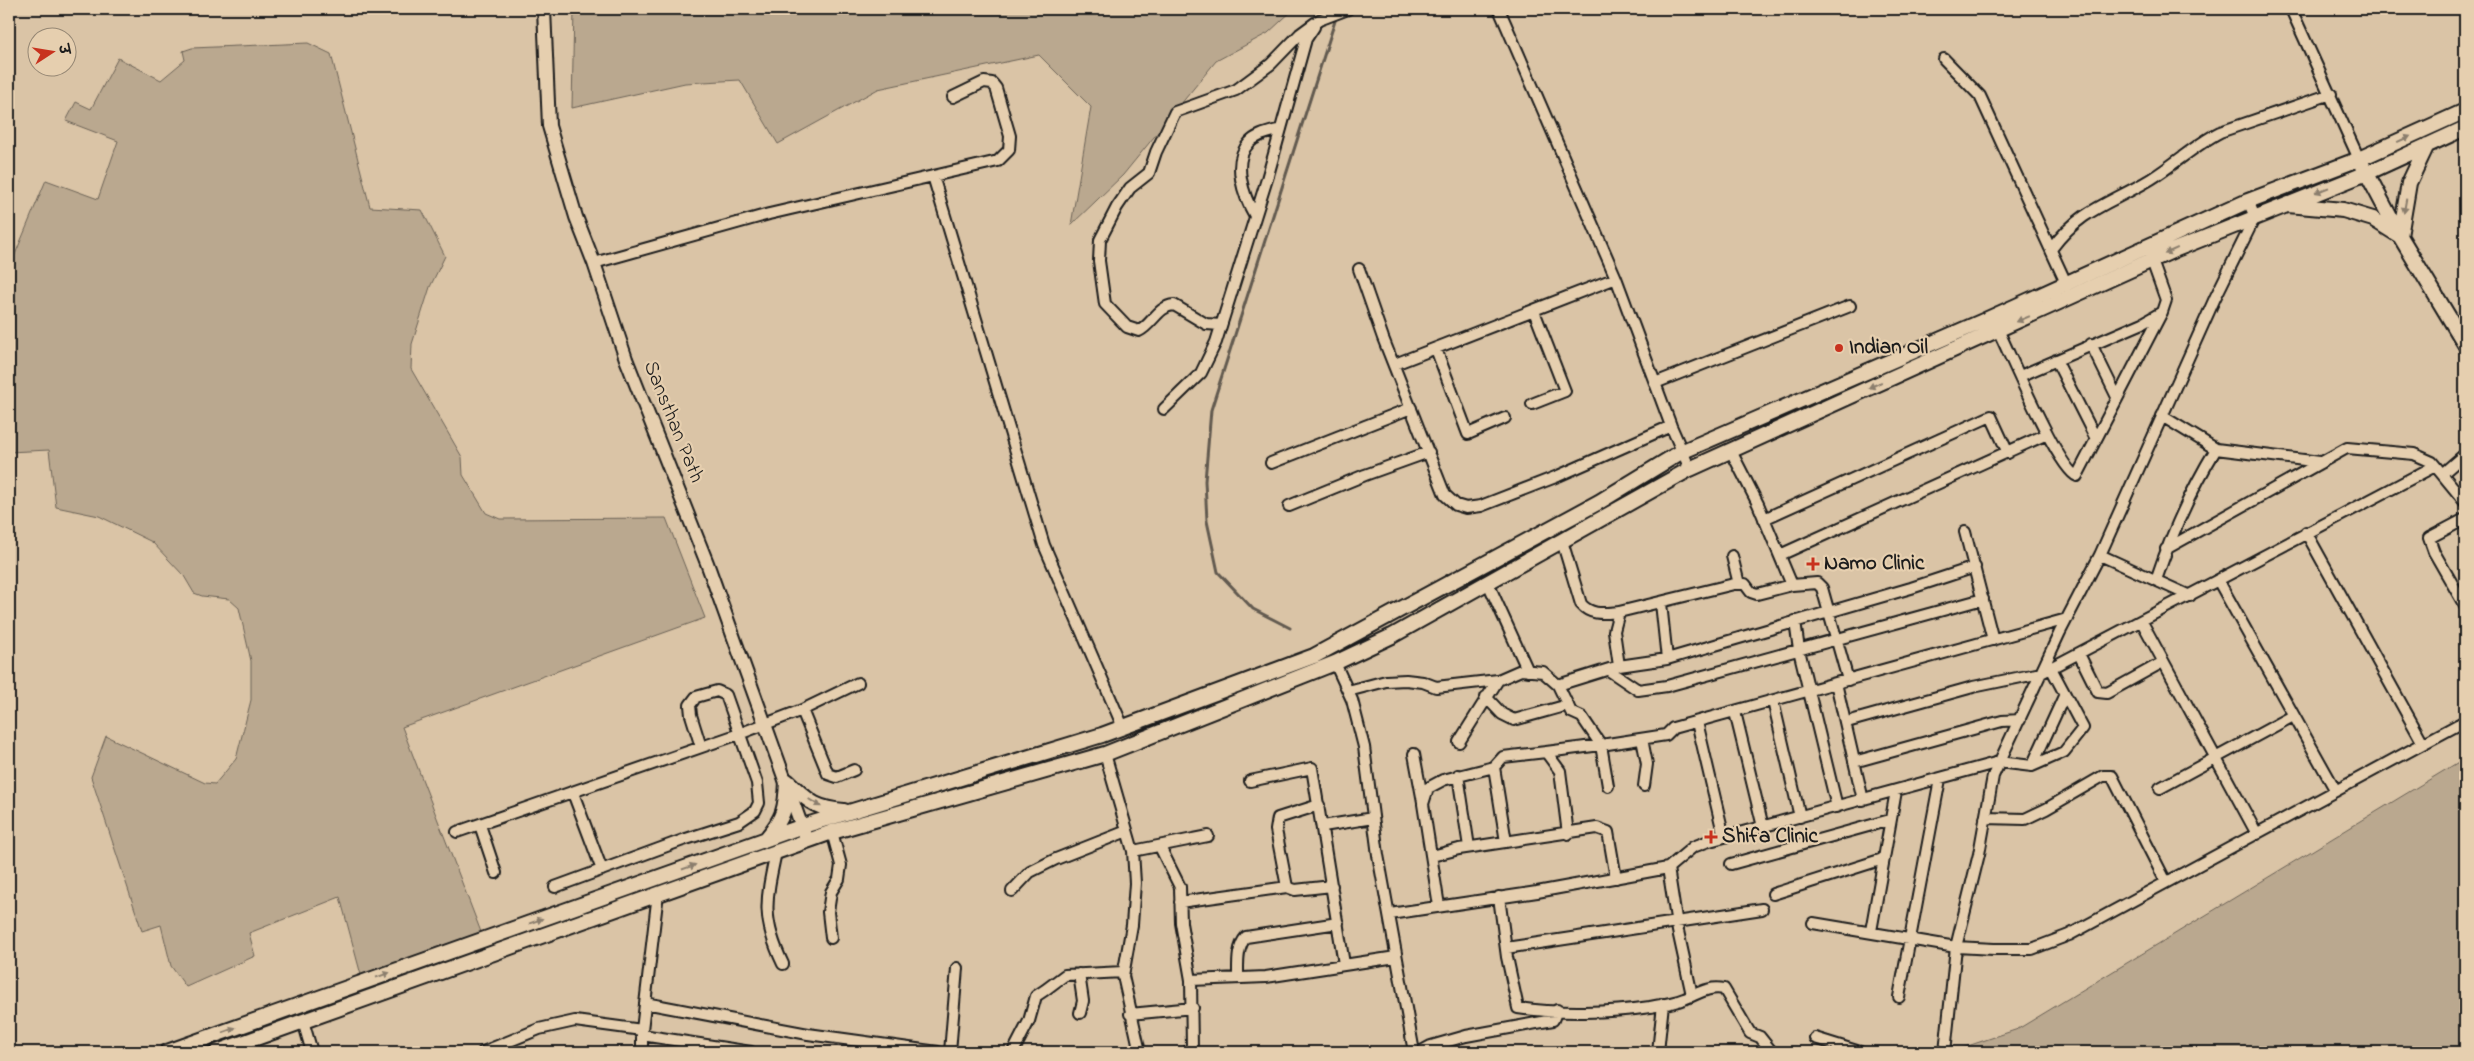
<svg xmlns="http://www.w3.org/2000/svg" width="2474" height="1061" viewBox="0 0 2474 1061" font-family="'Indie Flower','Playpen Sans Deva',sans-serif">
  <style>
    .green { fill: #baa88f; stroke: #6b6256 }
    .lines { fill: none; stroke-linecap: round; stroke-linejoin: round }
    .stream { stroke: #625a50; stroke-width: 3 }
    .minor-casing { stroke: #1c1c1c; stroke-width: 14 }
    .tertiary-casing { stroke: #1c1c1c; stroke-width: 16 }
    .secondary-casing { stroke: #1c1c1c; stroke-width: 18 }
    .minor { stroke: #e6cfaf; stroke-width: 10 }
    .tertiary { stroke: #e6cfaf; stroke-width: 12 }
    .secondary { stroke: #e6cfaf; stroke-width: 14 }
    .oneway { fill: #8b7e6d }
    .poi-dot { fill: #c8321e; stroke: #e6cfaf; stroke-width: 2 }
    .labels { text-anchor: middle; dominant-baseline: central; stroke-width: 4.5; stroke-linejoin: round; paint-order: stroke }
    .poi-label { font-size: 21px; font-weight: bold; fill: #1c1c1c; stroke: #e6cfaf; text-anchor: start }
    .street-label { font-size: 21px; fill: #1c1c1c; stroke: #e6cfaf }
  </style>
  <rect width="100%" height="100%" fill="#dac4a6"/>
  <filter id="ink" filterUnits="userSpaceOnUse"><feTurbulence type="fractalNoise" baseFrequency=".02" numOctaves="2"/><feDisplacementMap in="SourceGraphic" scale="10" xChannelSelector="R" yChannelSelector="G"/><feConvolveMatrix kernelMatrix="1 2 1 2 8 2 1 2 1" color-interpolation-filters="sRGB"/></filter>
  <g filter="url(#ink)">
    <path class="green" d="M 574,9 L 1294,9 L 1268,33 L 1216,61 L 1123,175 L 1071,225 L 1091,107 L 1039,55 L 878,89 L 778,144 L 740,80 L 685,83 L 572,108 Z
      M 308,43 L 331,54 L 370,207 L 422,210 L 445,256 L 430,287 L 412,344 L 411,369 L 462,457 L 463,475 L 486,513 L 500,519 L 666,518 L 705,618 L 402,727 L 481,932 L 361,975 L 340,897 L 249,933 L 255,956 L 186,987 L 171,966 L 161,925 L 142,931 L 91,777 L 106,736 L 205,783 L 215,784 L 236,759 L 251,700 L 251,661 L 239,608 L 229,599 L 202,596 L 194,593 L 184,576 L 152,542 L 99,516 L 56,507 L 49,450 L 9,452 L 9,269 L 46,180 L 98,199 L 118,141 L 66,121 L 76,102 L 91,109 L 118,58 L 161,80 L 185,60 L 183,51 L 192,48 Z
      M 2465,758 L 2465,1052 L 1950,1052 L 2018,1029 Z"/>
    <g class="lines">
      <path class="stream" d="M 1290,628 L 1253,609 L 1218,572 L 1207,521 L 1205,481 L 1211,410 L 1335,21"/>
      <defs>
        <path id="minor" d="M 1499,9 L 1616,278 L 1671,426 L 1690,469
          M 2291,9 L 2359,159
          M 1944,59 L 1980,96 L 2066,283
          M 933,176 L 1044,545 L 1123,727
          M 1255,216 C 1244,197 1231,162 1249,143 C 1257,134 1271,132 1281,129
          M 2052,248 C 2082,208 2110,204 2151,179 C 2175,164 2195,145 2220,132 L 2331,94
          M 594,263 L 769,214 L 998,161 L 1009,150 L 1010,136 L 996,88 L 992,83 L 984,82 L 953,97
          M 1359,269 L 1383,338 L 1445,495 L 1456,505 L 1466,508 L 1481,506 L 1558,476 L 1671,426
          M 1221,325 L 1206,324 L 1174,305 C 1158,306 1152,325 1139,331 L 1127,327 L 1105,304 L 1099,261 L 1100,240 L 1117,207 L 1130,188 L 1149,173 L 1156,152 L 1175,112 L 1236,90 L 1271,64 L 1300,34 L 1319,20 L 1348,9
          M 1998,330 C 2009,352 2059,471 2077,476 L 2162,312
          M 2091,344 L 2117,397
          M 1436,349 L 1468,434 L 1505,418
          M 2056,360 L 2096,439
          M 1395,364 L 1616,278
          M 2020,376 L 2143,323 L 2162,312 L 2166,300 L 2152,261
          M 1655,383 L 1850,306
          M 1532,404 L 1565,391 L 1534,311
          M 1164,409 L 1201,373 L 1216,342 L 1267,179 L 1306,39 L 1314,27
          M 2162,416 L 2216,449
          M 1731,451 L 1758,504 L 1792,585
          M 1271,463 L 1411,408
          M 2442,474 L 2465,502
          M 1289,506 L 1365,475 L 1429,452
          M 1764,519 L 1991,416 L 2008,453
          M 2465,519 L 2429,538 L 2434,552 L 2465,606
          M 1965,532 L 1993,640
          M 2306,532 L 2423,743
          M 1562,541 L 1581,604 C 1591,616 1605,613 1619,612
          M 2166,549 L 2347,448 L 2414,454 L 2432,462 L 2442,474 L 2465,454
          M 1780,555 L 2047,434
          M 2100,555 L 2190,596
          M 1732,556 L 1739,584
          M 2156,580 C 2171,535 2191,490 2216,449 L 2320,462
          M 2218,580 L 2336,791
          M 1488,583 L 1528,671
          M 1661,603 L 1667,659
          M 1795,621 L 1799,650 L 1837,807
          M 2142,622 L 2257,834
          M 2079,654 L 2098,692 L 2107,693 L 2163,662
          M 1335,663 L 1352,700 L 1364,747 L 1378,855 L 1414,1052
          M 1619,666 L 1614,631 L 1619,612 L 1734,584 L 1745,584 L 1751,592 L 1757,594 L 1792,585 L 1817,583 L 1822,588 L 1848,680
          M 1610,671 L 1638,690 L 1667,686 L 1983,599
          M 1836,683 L 1863,800
          M 1558,685 L 1619,666 L 1667,659 L 1911,588 L 1975,567
          M 1348,691 L 1386,681 L 1406,680 L 1423,682 L 1436,687 L 1498,680
          M 1486,697 L 1502,714 L 1514,720 L 1568,705
          M 1773,701 L 1800,817
          M 802,710 L 828,774 L 837,777 L 854,770
          M 1735,712 L 1763,827
          M 1697,722 L 1724,837
          M 1847,722 L 1973,687 L 2041,673 L 2435,466
          M 1642,739 L 1647,764 L 1644,786
          M 1459,742 L 1498,680 L 1521,670 L 1543,672 L 1558,685 L 1571,712 L 1582,717 L 1601,745 L 1666,735 L 1673,728 L 2067,619
          M 1546,752 L 1601,745 L 1608,786
          M 1105,754 L 1133,851 L 1135,883 L 1132,925 L 1123,976 L 1140,1052
          M 1414,754 L 1423,802
          M 1854,762 L 2002,721 L 2020,720
          M 2032,766 L 2065,694
          M 1494,767 L 1503,757 L 1546,752 L 1560,771 L 1568,834
          M 1458,775 L 1469,847
          M 1250,781 L 1312,768 L 1344,964
          M 2160,788 L 2293,716
          M 573,793 L 602,870
          M 1319,805 L 1278,818 L 1276,830 L 1287,887 L 1295,890 L 1332,886
          M 1985,818 L 2025,819 L 2046,809 L 2103,776 L 2112,776 L 2166,882
          M 480,825 L 496,873
          M 1323,826 L 1373,818
          M 457,832 L 739,734 L 802,710 L 858,683
          M 1160,847 L 1180,887 L 1181,923 L 1191,980 L 1192,1048 L 1187,1052
          M 1133,851 L 1208,836
          M 776,852 C 766,899 761,918 783,964
          M 1432,856 L 1459,849 L 1597,828 L 1608,832 L 1616,878
          M 1731,864 L 1890,820
          M 1668,868 L 1678,931 L 1692,995
          M 555,887 L 683,840 L 739,822 L 755,811 L 759,803 L 757,783 L 726,695 L 717,691 L 696,697 L 690,705 L 691,715 L 701,747
          M 1012,891 L 1030,872 L 1056,859 L 1127,831
          M 1773,894 L 1883,859
          M 1499,897 L 1507,957 L 1518,1008 C 1558,1014 1610,1013 1650,1007 C 1661,1005 1674,1003 1684,999 C 1698,994 1708,986 1724,989 L 1750,1033 L 1760,1037 L 1772,1052
          M 1180,902 L 1287,887
          M 1439,906 L 1423,804 L 1428,788 L 1443,780 L 1494,767 L 1506,842
          M 1390,914 L 1537,892 L 1668,868 L 1693,847 L 1706,842 L 1999,762 L 2032,766 L 2064,752 L 2083,728 L 2051,668
          M 1813,923 L 1956,947 L 1994,949 L 2032,949 L 2069,935 L 2465,721
          M 1871,931 L 1896,791
          M 831,938 L 828,912 L 831,892 L 839,879 L 841,865 L 832,832
          M 1506,948 L 1762,909
          M 1079,974 L 1083,1001 L 1080,1013
          M 1238,976 C 1238,963 1237,947 1246,937 L 1338,923
          M 1191,980 L 1266,977 L 1396,957
          M 1899,997 L 1940,779
          M 645,1003 L 808,1034 L 938,1052
          M 1130,1014 L 1193,1008
          M 303,1021 L 312,1052
          M 642,1035 L 751,1052
          M 1815,1038 L 1860,1052
          M 483,1052 L 539,1029 L 575,1021 L 642,1030
          M 642,1052 L 642,1030 L 658,893
          M 950,1052 L 957,968
          M 1013,1052 L 1029,1021 L 1036,996 L 1045,990 L 1065,975 L 1123,972
          M 1420,1052 L 1431,1046 L 1466,1036 L 1553,1020 L 1557,1010
          M 1658,1052 L 1663,1004
          M 1945,1052 L 1956,947 L 1979,854 L 1993,776 L 2060,632 L 2100,555 L 2215,298 L 2255,217 L 2248,201"/>
        <path id="tertiary" d="M 544,9 L 549,126 L 576,217 L 594,263 L 626,359 L 707,563 L 807,841"/>
        <path id="secondary" d="M 2363,166 L 2400,236 L 2465,344
          M 2288,205 L 2343,210 L 2373,219 L 2400,236 L 2409,183 L 2427,145
          M 787,781 C 809,801 813,808 844,811
          M 766,839 C 784,818 786,808 787,781
          M 167,1052 L 803,826 L 1102,735 L 1314,656 L 1599,502 L 1681,452 L 1981,322 L 2248,201 L 2359,159 L 2465,111
          M 217,1052 L 832,832 L 1105,754 L 1335,663 L 1392,636 L 1690,469 L 2174,250 L 2367,173 L 2465,128"/>
      </defs>
      <use href="#minor" class="minor-casing"/>
      <use href="#tertiary" class="tertiary-casing"/>
      <use href="#secondary" class="secondary-casing"/>
      <use href="#minor" class="minor"/>
      <use href="#tertiary" class="tertiary"/>
      <use href="#secondary" class="secondary"/>
    </g>
    <defs><path id="oneway-solid" d="M-6-.8H1V-3.2L6.5 0L1 3.2V.8H-6Z" transform="scale(1.25)"/></defs>
    <g class="oneway">
      <use href="#oneway-solid" transform="translate(2404 139) rotate(-24)"/>
      <use href="#oneway-solid" transform="translate(2322 190) rotate(159)"/>
      <use href="#oneway-solid" transform="translate(2405 206) rotate(100)"/>
      <use href="#oneway-solid" transform="translate(2171 251) rotate(155)"/>
      <use href="#oneway-solid" transform="translate(2023 319) rotate(157)"/>
      <use href="#oneway-solid" transform="translate(1875 385) rotate(156)"/>
      <use href="#oneway-solid" transform="translate(815 803) rotate(32)"/>
      <use href="#oneway-solid" transform="translate(689 867) rotate(-19)"/>
      <use href="#oneway-solid" transform="translate(536 921) rotate(-20)"/>
      <use href="#oneway-solid" transform="translate(383 975) rotate(-20)"/>
      <use href="#oneway-solid" transform="translate(229 1030) rotate(-20)"/>
    </g>
  </g>
  <g class="poi-dot">
    <circle cx="1839" cy="348" r="5"/>
    <path d="M1810.5 556.5h5v5h5v5h-5v5h-5v-5h-5v-5h5z"/>
    <path d="M1708.5 829.5h5v5h5v5h-5v5h-5v-5h-5v-5h5z"/>
  </g>
  <g class="labels">
    <g class="poi-label">
      <text x="1849" y="348">Indian Oil</text>
      <text x="1824" y="564">Namo Clinic</text>
      <text x="1722" y="837">Shifa Clinic</text>
    </g>
    <g class="street-label">
      <text transform="translate(673 422) rotate(68)">Sansthan Path</text>
    </g>
  </g>
  <rect width="2474" height="1061" fill="none" stroke="#e6cfaf" stroke-width="30"/>
  <rect x="15" y="15" width="2444" height="1031" fill="none" stroke="#1c1c1c" stroke-width="2" filter="url(#ink)"/>
  <g transform="translate(52 52) rotate(78)"><circle r="24" fill="#e6cfaf" stroke="#958774"/>
  <path d="M0-4L9 19L0 12L-9 19Z" fill="#c8321e"/>
  <text y="-8" font-size="14" font-weight="bold" text-anchor="middle" fill="#1c1c1c">उ</text>
  </g>
</svg>
